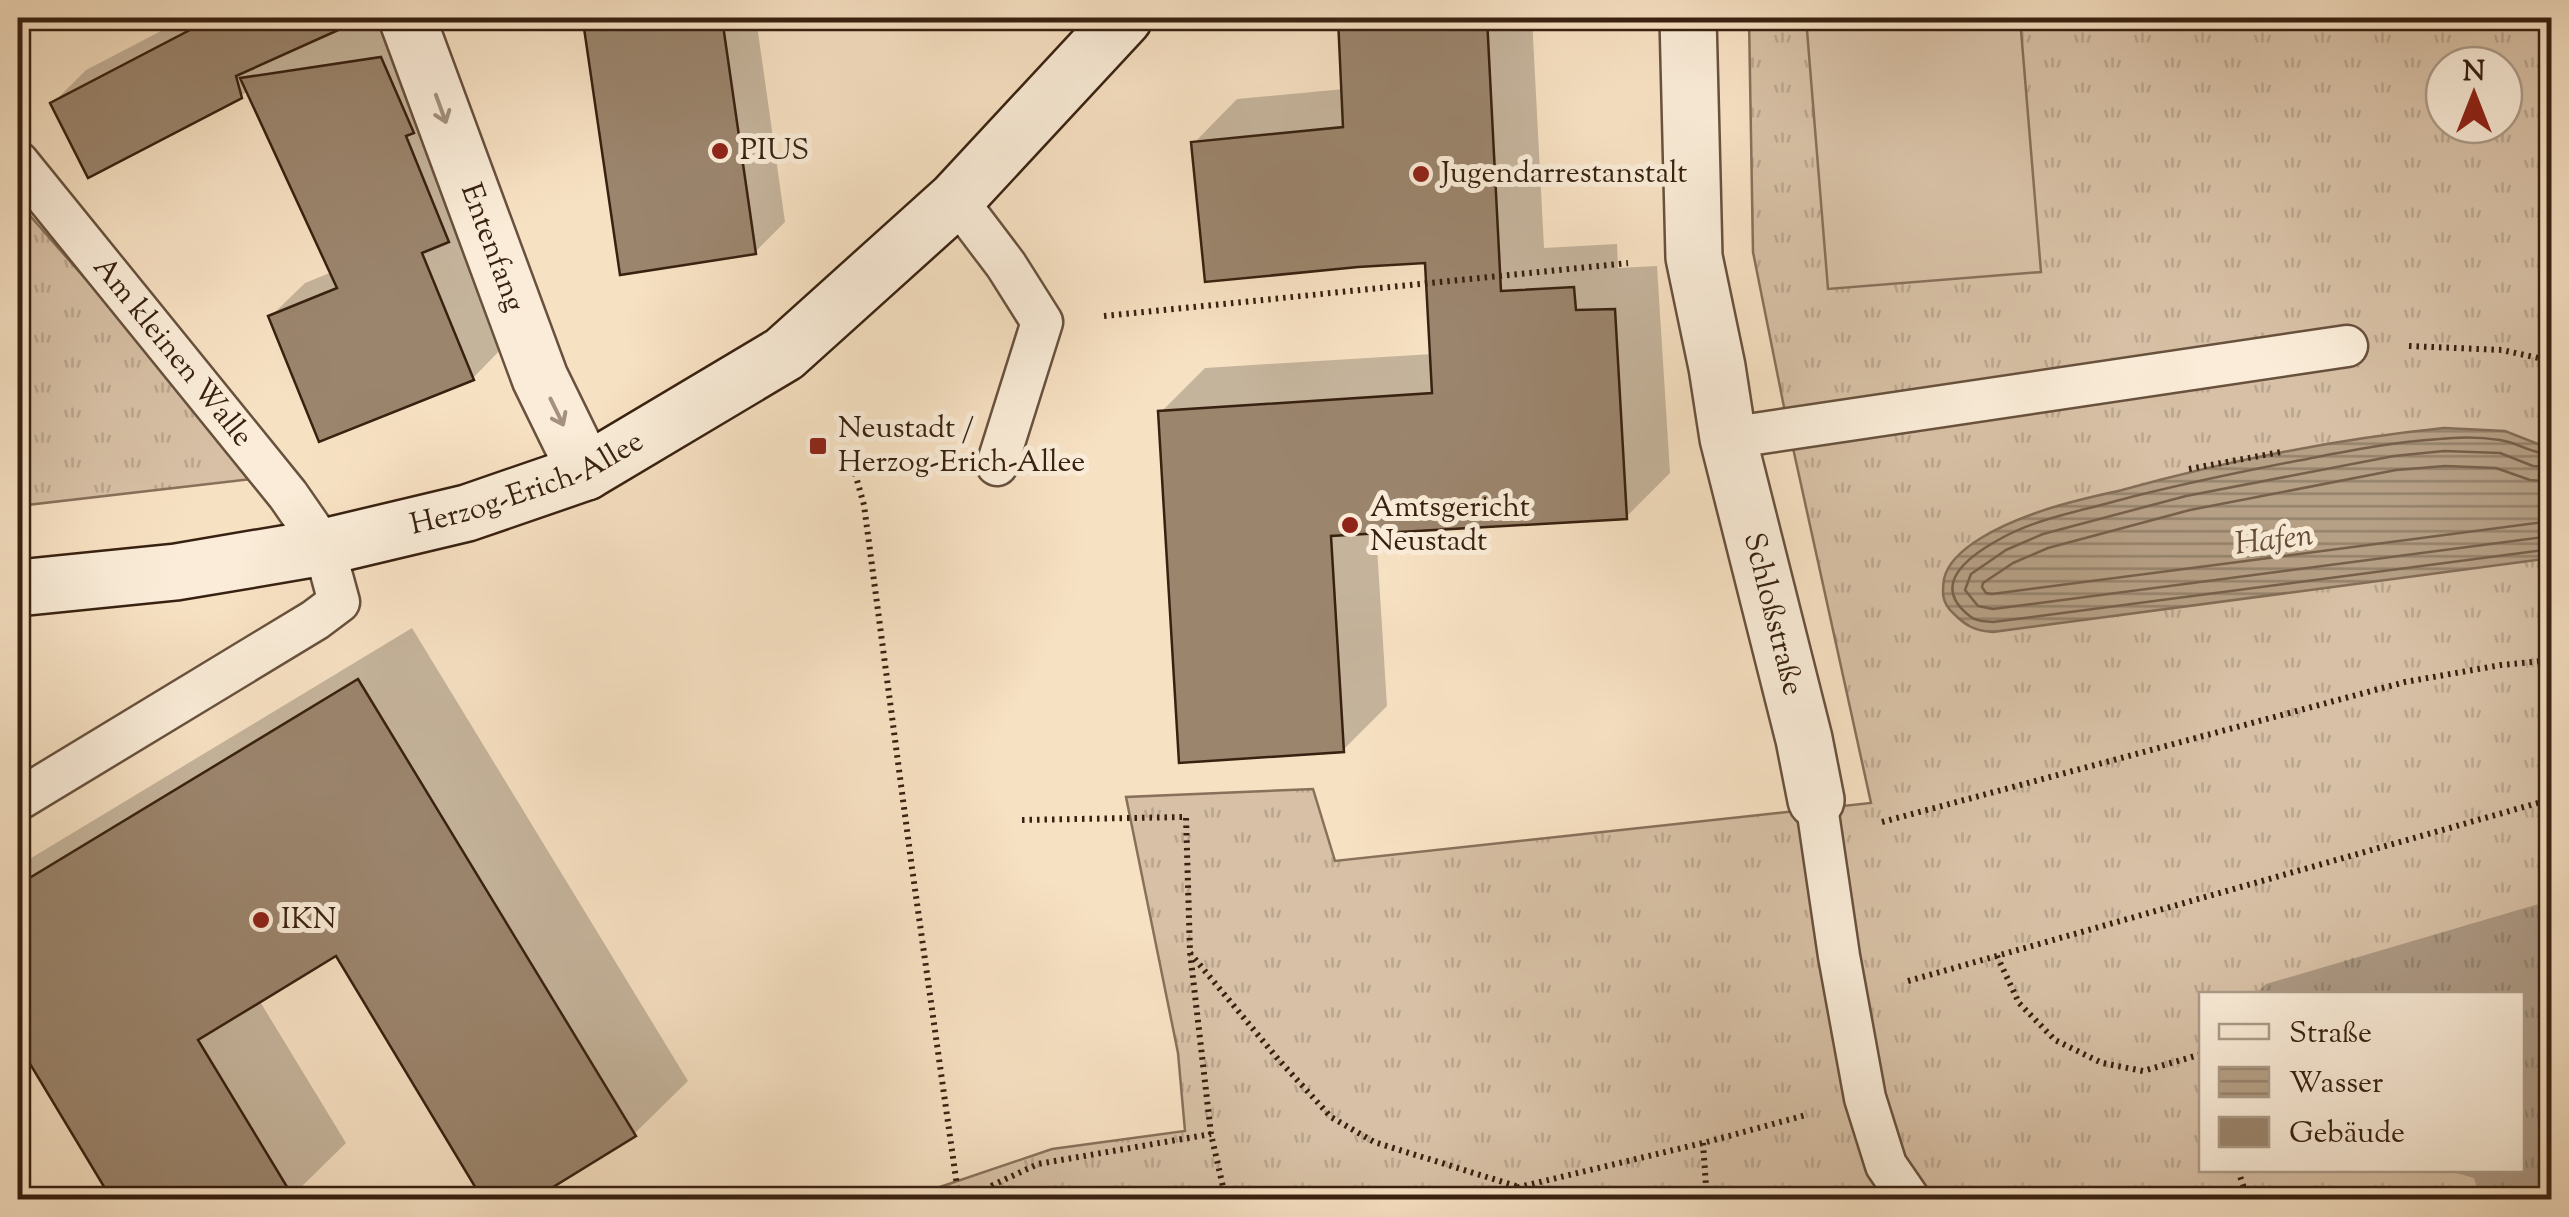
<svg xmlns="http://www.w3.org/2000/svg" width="2569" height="1217" viewBox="0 0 2569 1217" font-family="'Sorts Mill Goudy',serif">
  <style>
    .grass { fill: url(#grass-tufts); stroke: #88705a; stroke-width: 2.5; fill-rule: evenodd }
    .pitch { fill: #d7c0a5; stroke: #88705a; stroke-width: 2.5 }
    .water { fill: url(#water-rules); stroke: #846d57; stroke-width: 2.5 }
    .shadow { fill: #0003 }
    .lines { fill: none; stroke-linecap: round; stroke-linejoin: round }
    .shore { stroke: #77604b; stroke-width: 2.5 }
    .building { fill: #9b856d; stroke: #382110; stroke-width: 2.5 }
    .lane-casing { stroke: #68513d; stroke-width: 45 }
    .street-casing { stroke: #68513d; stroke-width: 60 }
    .secondary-casing { stroke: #382110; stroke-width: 60 }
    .path { stroke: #382110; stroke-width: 6; stroke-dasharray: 2.5 5; stroke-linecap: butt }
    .lane { stroke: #faecd8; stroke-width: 40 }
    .street { stroke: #faecd8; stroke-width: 55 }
    .secondary { stroke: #faecd8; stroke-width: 55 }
    .oneway { stroke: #a3917e }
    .poi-dot { fill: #8f2418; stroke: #faecd8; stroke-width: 4 }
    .labels { text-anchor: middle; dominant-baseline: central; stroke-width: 10; stroke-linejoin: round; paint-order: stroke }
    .poi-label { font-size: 30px; fill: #382110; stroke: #faecd8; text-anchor: start }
    .street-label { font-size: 30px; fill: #382110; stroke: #faecd8 }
    .water-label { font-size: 32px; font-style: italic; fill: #644d39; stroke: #faecd8 }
  </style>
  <defs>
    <pattern id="grass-tufts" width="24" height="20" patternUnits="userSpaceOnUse" patternTransform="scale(2.5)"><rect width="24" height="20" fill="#d7c0a5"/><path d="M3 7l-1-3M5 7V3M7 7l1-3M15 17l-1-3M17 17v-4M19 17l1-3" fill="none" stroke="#b9a58d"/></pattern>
    <pattern id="water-rules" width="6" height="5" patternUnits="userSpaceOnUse" patternTransform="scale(2.5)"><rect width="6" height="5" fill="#b6a086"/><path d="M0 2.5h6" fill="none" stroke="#95826c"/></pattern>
  </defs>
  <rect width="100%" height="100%" fill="#f7e1c3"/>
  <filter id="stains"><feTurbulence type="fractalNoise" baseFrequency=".002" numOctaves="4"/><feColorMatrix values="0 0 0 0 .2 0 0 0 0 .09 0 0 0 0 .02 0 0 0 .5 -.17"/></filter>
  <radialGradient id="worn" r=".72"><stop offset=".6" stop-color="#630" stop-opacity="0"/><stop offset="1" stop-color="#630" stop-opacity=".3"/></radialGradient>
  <path class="grass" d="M 1749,18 L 2551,18 L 2551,1199 L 908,1200 L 934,1189 L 1052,1149 L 1185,1131 L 1178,1053 L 1126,797 L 1313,789 L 1335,861 L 1871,803 L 1784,407 L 1753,252 ZM 2444,65 L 2504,65 L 2504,125 L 2444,125 ZM 2202,994 L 2522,994 L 2522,1170 L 2202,1170 Z
    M 18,202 L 260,478 L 18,506 Z"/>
  <path class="pitch" d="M 1806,18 L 2020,18 L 2041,272 L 1828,289 Z"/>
  <path class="water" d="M 2444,428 L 2505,431 L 2538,444 L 2551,444 L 2551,558 L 1993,632 C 1975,631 1966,626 1953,613 C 1942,603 1942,593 1944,579 C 1951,547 2005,524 2033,514 C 2062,503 2092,497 2122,490 C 2227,461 2336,439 2444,428 Z"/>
  <path class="shadow" d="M 186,18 L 411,18 L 506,344 L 473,378 L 271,316 L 305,283 L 332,272 L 249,91 L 89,175 L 53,103 L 86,70 Z
    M 598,18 L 756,18 L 785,222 L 755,252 L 587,29 Z
    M 873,18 L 940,18 L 874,25 Z
    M 1340,18 L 1532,18 L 1544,248 L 1617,244 L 1618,268 L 1657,266 L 1670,473 L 1626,517 L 1376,531 L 1387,706 L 1343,750 L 1161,412 L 1205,368 L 1432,354 L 1427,261 L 1194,143 L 1237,99 L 1344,89 Z
    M 412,628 L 688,1081 L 634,1134 L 337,953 L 259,1000 L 346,1143 L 292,1196 L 115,1200 L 18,1039 L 18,866 Z
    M 2552,900 L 2552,1200 L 2480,1200 L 2474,1178 L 2446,1170 L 2522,1170 L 2522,994 L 2255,994 L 2266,984 Z"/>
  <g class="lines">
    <path class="shore" d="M 2552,454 C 2532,454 2519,443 2500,440 C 2481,437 2458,437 2439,439 C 2391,442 2343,452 2296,461 C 2235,473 2176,485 2116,501 C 2077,512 2035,519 2000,539 C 1969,556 1928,585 1971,617 C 1978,622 1985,621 1993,622 L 2552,549
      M 2552,467 L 2533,466 L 2500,453 L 2444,451 L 2394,456 L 2186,496 L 2043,534 L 2006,550 L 1971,574 L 1965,590 L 1978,606 L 1993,609 L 2552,536
      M 2552,482 L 2530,480 L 2496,468 L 2445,466 L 2396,470 L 2190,510 L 2048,548 L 2013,563 L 1983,583 L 1982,587 L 1986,593 L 1992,594 L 2552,521"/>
  </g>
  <path class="building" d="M 213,18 L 365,18 L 236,76 L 242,98 L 88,178 L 50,103 Z
    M 658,18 L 722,18 L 756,254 L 620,275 L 584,28 Z
    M 1338,18 L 1487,18 L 1501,291 L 1574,287 L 1576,310 L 1615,309 L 1627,519 L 1331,536 L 1344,752 L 1179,763 L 1158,411 L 1432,393 L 1425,263 L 1358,267 L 1205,282 L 1191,142 L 1343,127 Z
    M 381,57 L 414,133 L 406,136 L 449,242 L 422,253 L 474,380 L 319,442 L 268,316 L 337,288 L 240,78 Z
    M 358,679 L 636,1136 L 532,1200 L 483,1200 L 336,956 L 198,1040 L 295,1200 L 112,1200 L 18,1044 L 18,885 Z"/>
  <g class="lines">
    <defs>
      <g id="lane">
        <path id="s1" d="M 18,162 L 288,495 L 324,547 L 339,602 L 315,620 L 18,800"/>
        <path d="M 956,199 L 1006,265 L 1042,322 L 997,465"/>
        <path d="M 1728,438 L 2347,346"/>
        <path d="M 1816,800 L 1839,956 L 1865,1098 L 1886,1165 L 1910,1200"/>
      </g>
      <g id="street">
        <path id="s2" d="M 407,18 L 540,378 L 586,472"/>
        <path id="s3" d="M 1688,18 L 1694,257 L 1717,367 L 1728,438 L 1804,739 L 1816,800"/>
      </g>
      <g id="secondary">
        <path id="s4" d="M 18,588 L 176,572 L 324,547 L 467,513 L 586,472 L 784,354 L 956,199 L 1124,18"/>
      </g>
    </defs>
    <use href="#lane" class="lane-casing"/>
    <use href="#street" class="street-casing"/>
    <use href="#secondary" class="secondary-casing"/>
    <path class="path" d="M 1104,316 L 1628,263
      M 2409,346 L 2502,350 L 2552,361
      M 851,459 L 864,505 L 912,868 L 959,1200
      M 2189,469 L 2281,452
      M 1022,820 L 1186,817 L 1190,952 L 1211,1134 L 1226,1200
      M 1882,822 L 2405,682 L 2501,665 L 2552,660
      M 1190,953 L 1278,1059 L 1331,1117 L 1374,1142 L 1519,1187
      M 1997,956 L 2019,1003 L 2055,1040 L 2102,1063 L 2143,1071 L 2202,1054
      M 1908,981 L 2552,799
      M 1703,1143 L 1707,1200
      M 2238,1170 L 2248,1200
      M 974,1200 L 993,1185 L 1038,1164 L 1211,1134
      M 1482,1200 L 1519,1187 L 1703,1143 L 1806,1115"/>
    <use href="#lane" class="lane"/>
    <use href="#street" class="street"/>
    <use href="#secondary" class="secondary"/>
  </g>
  <defs><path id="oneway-shaft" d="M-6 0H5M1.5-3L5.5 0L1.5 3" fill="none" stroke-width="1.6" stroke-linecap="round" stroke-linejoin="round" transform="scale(2.5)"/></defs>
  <g class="oneway">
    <use href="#oneway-shaft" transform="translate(441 109) rotate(70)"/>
    <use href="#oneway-shaft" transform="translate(557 412) rotate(64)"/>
  </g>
  <g class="poi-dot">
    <circle cx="720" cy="151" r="10"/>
    <circle cx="1421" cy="174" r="10"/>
    <rect x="808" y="436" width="20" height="20" rx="5"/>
    <circle cx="1350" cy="525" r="10"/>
    <circle cx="261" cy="920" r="10"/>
  </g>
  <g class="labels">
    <g class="poi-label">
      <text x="740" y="151">PIUS</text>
      <text x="1441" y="174">Jugendarrestanstalt</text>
      <text x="838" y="429">Neustadt /<tspan x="838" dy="34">Herzog-Erich-Allee</tspan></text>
      <text x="1370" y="508">Amtsgericht<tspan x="1370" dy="34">Neustadt</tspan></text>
      <text x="281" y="920">IKN</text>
    </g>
    <g class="street-label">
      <text stroke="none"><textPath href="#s2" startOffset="245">Entenfang</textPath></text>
      <text stroke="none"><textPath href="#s1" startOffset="245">Am kleinen Walle</textPath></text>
      <text stroke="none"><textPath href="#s4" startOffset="522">Herzog-Erich-Allee</textPath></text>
      <text stroke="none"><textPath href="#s3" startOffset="605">Schloßstraße</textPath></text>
    </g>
    <g class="water-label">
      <text transform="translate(2274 541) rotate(-7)">Hafen</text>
    </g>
  </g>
  <rect width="2569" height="1217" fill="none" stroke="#f7e1c3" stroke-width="60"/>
  <rect x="20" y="20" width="2529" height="1177" fill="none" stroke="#382110" stroke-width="5"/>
  <rect x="30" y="30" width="2509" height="1157" fill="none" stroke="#382110" stroke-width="2.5"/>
  <rect x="2199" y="992" width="325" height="180" fill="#faecd8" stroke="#ac9b88" stroke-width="2.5"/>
  <rect x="2219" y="1024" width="50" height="15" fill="#faecd8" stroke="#ac9b88" stroke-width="2.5"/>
  <text x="2289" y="1042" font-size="30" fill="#382110">Straße</text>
  <rect x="2219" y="1067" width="50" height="30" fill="url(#water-rules)" stroke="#ac9b88" stroke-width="2.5"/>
  <text x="2289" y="1092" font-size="30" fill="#382110">Wasser</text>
  <rect x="2219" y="1117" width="50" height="30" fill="#9b856d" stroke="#ac9b88" stroke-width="2.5"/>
  <text x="2289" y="1142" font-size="30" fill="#382110">Gebäude</text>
  <g transform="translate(2474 95)"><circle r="48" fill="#faecd8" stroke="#ac9b88" stroke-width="2.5"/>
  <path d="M0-8L18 38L0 25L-18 38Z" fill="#8f2418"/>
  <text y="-15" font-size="28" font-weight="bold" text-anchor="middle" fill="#382110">N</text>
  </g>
  <rect width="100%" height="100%" filter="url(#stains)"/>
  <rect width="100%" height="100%" fill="url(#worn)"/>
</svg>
